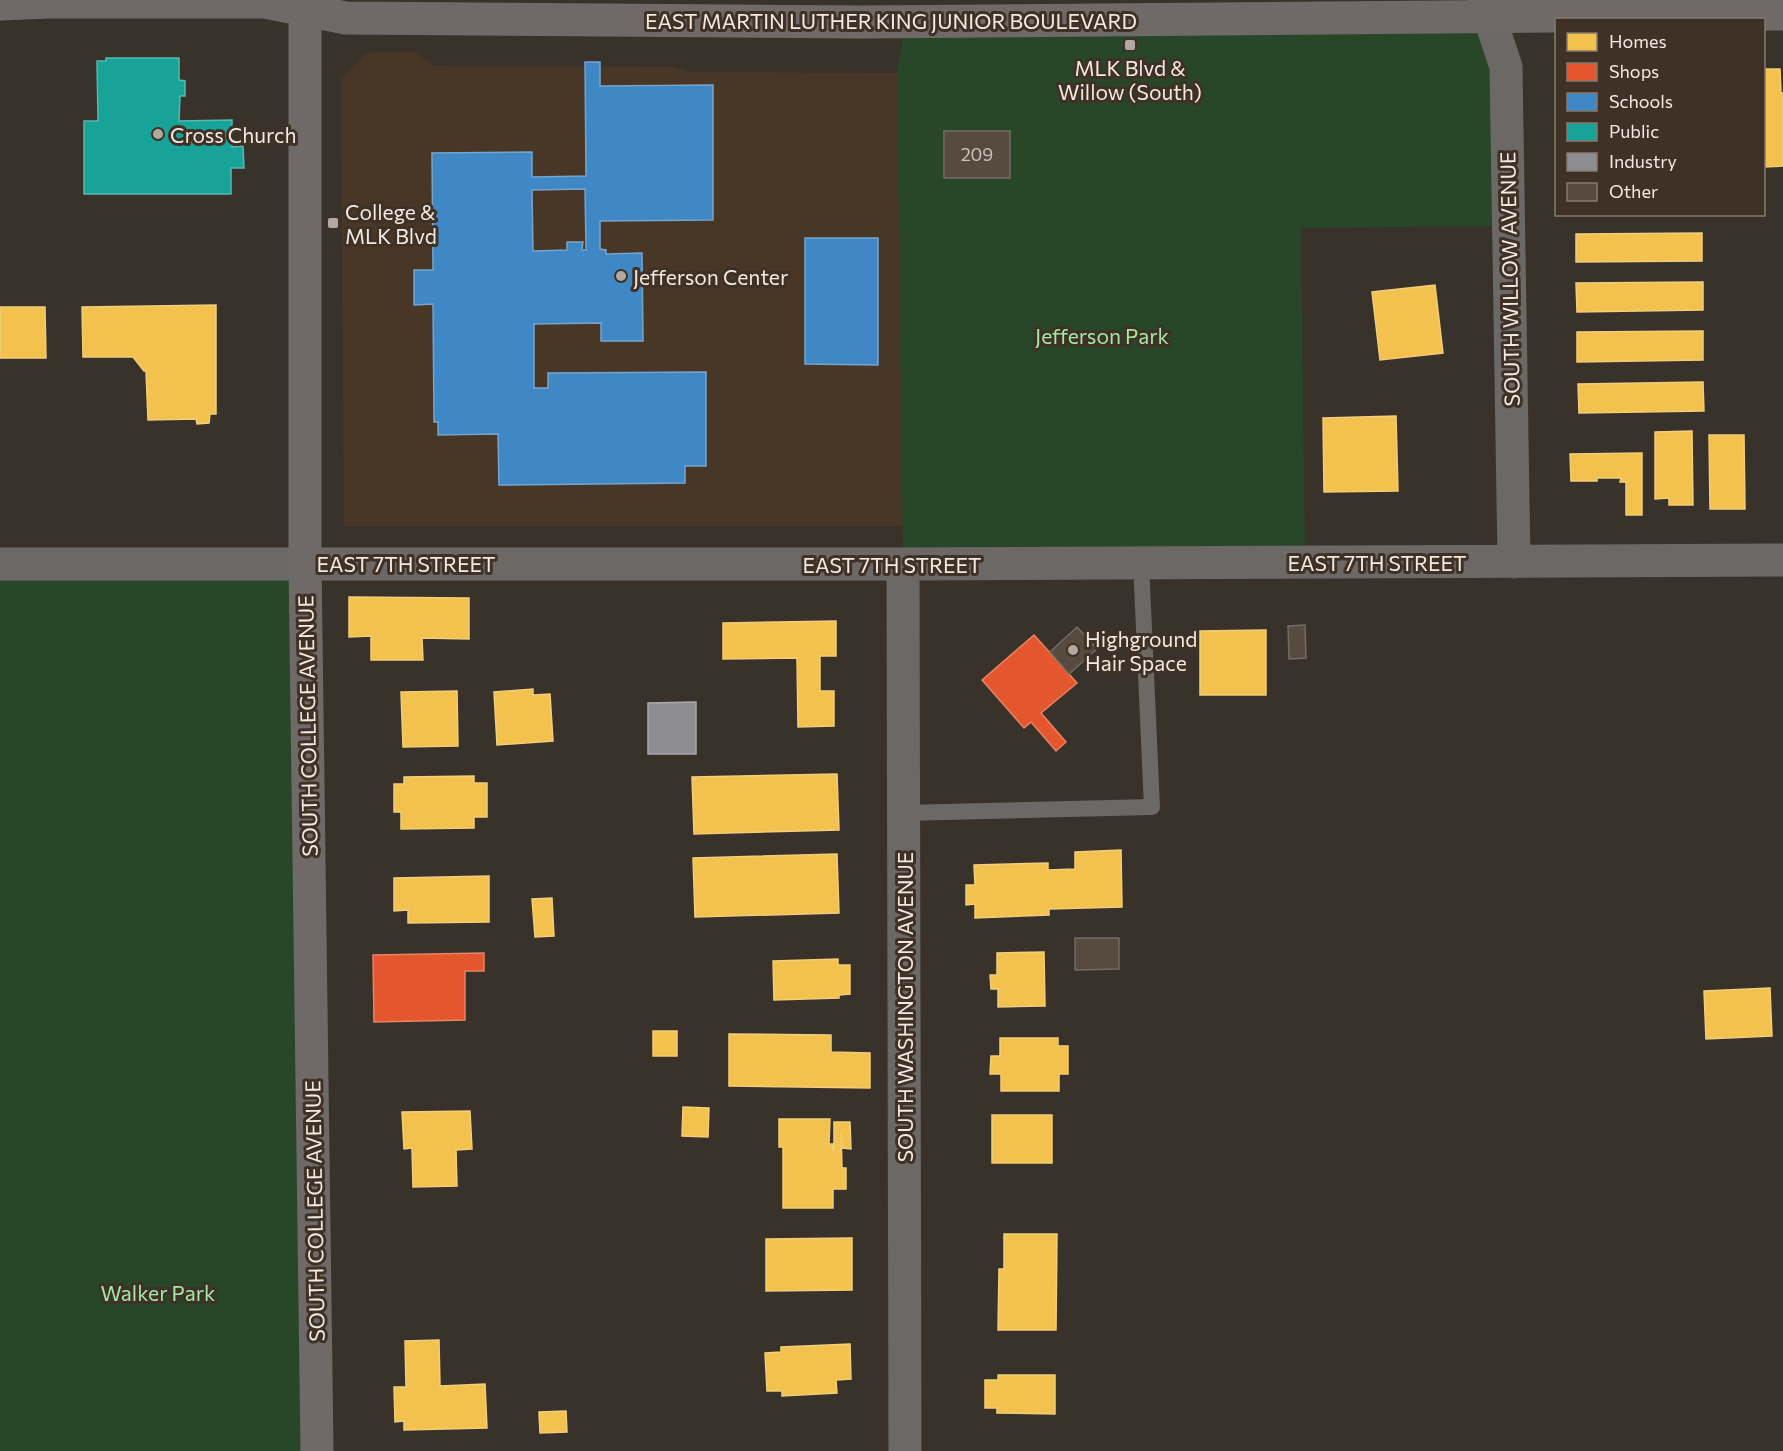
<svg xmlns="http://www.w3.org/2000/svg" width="1783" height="1451" viewBox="0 0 1783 1451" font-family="Commissioner,sans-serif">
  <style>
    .built { fill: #483627 }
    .green { fill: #284729 }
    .homes { fill: #f2c14e; stroke: #f2cd7a; stroke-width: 1.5 }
    .shops { fill: #e4572e; stroke: #e88364; stroke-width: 1.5 }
    .schools { fill: #3f88c5; stroke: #75a5cd; stroke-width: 1.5; fill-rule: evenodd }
    .public { fill: #17a398; stroke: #59b8ae; stroke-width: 1.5 }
    .industry { fill: #8d8d92; stroke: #aba9aa; stroke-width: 1.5 }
    .building { fill: #574b40; stroke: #736c66; stroke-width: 1.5 }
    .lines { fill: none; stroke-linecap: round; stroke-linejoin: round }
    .lane { stroke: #6c6866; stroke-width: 16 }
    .street { stroke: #6c6866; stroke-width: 33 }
    .secondary { stroke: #6f6a67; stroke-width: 33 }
    .poi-dot { fill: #b1a9a1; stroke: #3f3125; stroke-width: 2 }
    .labels { text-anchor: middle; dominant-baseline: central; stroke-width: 6; stroke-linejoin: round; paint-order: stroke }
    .number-label { font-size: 18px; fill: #cbc2b9 }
    .street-label { font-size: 21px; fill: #f2e9e1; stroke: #3f3125 }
    .poi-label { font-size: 21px; fill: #f2e9e1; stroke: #3f3125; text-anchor: start }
    .park-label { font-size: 21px; fill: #a1e9a6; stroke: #3f3125 }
  </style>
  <rect width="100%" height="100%" fill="#39322b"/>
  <path class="built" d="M 413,51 L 435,66 L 674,67 L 690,72 L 897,73 L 903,526 L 344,526 L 341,80 L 366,53 Z"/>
  <path class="green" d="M 1489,18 L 1508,226 L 1301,228 L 1305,562 L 903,564 L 897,73 L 906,22 Z
    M 305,563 L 317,1451 L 0,1451 L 0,564 Z"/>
  <path class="homes" d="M 1764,69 L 1780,69 L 1781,93 L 1783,93 L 1783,166 L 1764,167 Z
    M 1702,233 L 1702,261 L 1576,262 L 1576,234 Z
    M 1703,282 L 1703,310 L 1577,312 L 1576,283 Z
    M 1435,285 L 1443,353 L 1380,360 L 1372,292 Z
    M 216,305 L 216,414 L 210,414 L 209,423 L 197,424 L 196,419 L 148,420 L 146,371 L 144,371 L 133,357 L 83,357 L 82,307 Z
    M 0,307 L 45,307 L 46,358 L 0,358 Z
    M 1703,331 L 1703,360 L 1577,362 L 1577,332 Z
    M 1703,382 L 1704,411 L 1579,413 L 1578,384 Z
    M 1396,416 L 1398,491 L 1324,492 L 1323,418 Z
    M 1692,431 L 1693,505 L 1669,505 L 1669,498 L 1655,499 L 1655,432 Z
    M 1709,435 L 1744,435 L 1745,509 L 1710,509 Z
    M 1642,453 L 1642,515 L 1626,515 L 1626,482 L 1620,482 L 1621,478 L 1597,478 L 1597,481 L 1571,481 L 1570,454 Z
    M 349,597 L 469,598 L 469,639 L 422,638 L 423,660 L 371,660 L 371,636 L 349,637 Z
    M 836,621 L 836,656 L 820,656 L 820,691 L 834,691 L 834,726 L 798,727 L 797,658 L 723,659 L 723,623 Z
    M 1266,630 L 1266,695 L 1200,695 L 1200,631 Z
    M 533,689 L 533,695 L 550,694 L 553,741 L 497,745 L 494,692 Z
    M 457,691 L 458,746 L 403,747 L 401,692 Z
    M 837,774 L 839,830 L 694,834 L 692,777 Z
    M 474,776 L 474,783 L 487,783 L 487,817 L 474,817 L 474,828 L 401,829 L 401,812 L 394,812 L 394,784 L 404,784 L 404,777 Z
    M 1121,850 L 1122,907 L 1049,909 L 1049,915 L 975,918 L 975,904 L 966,905 L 966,885 L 975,885 L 974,865 L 1048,863 L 1048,870 L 1075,869 L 1075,852 Z
    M 837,854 L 839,913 L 695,917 L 693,858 Z
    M 489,876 L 489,922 L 408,923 L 408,910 L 394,911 L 394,878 Z
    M 552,898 L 554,936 L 535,937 L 532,899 Z
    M 1044,952 L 1045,1006 L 998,1007 L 998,989 L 991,989 L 990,975 L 997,975 L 997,953 Z
    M 838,959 L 838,965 L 850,965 L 850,994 L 839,995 L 839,998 L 774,1000 L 773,961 Z
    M 1770,988 L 1772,1036 L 1706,1039 L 1704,991 Z
    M 653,1031 L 677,1031 L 677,1056 L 653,1056 Z
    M 729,1034 L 831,1035 L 831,1052 L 870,1053 L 870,1088 L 729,1086 Z
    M 1000,1038 L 1058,1038 L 1058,1046 L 1068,1046 L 1068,1074 L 1059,1074 L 1059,1091 L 1001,1091 L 1001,1074 L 990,1074 L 991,1056 L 1000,1056 Z
    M 683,1107 L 709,1108 L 708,1137 L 682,1136 Z
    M 470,1111 L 472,1149 L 456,1150 L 457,1186 L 413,1187 L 412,1148 L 404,1149 L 402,1112 Z
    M 992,1115 L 1052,1115 L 1052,1163 L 992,1163 Z
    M 779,1119 L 830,1119 L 829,1144 L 833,1144 L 833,1150 L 834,1150 L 834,1122 L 850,1122 L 851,1149 L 842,1148 L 841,1133 L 842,1168 L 846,1168 L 846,1189 L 833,1189 L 833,1208 L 783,1208 L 783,1147 L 779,1147 Z
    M 1004,1234 L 1057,1234 L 1056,1330 L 998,1330 L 999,1269 L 1004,1269 Z
    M 852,1238 L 852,1290 L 766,1291 L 766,1239 Z
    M 439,1340 L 440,1386 L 485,1384 L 487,1428 L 404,1430 L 404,1421 L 395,1422 L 394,1387 L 406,1387 L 405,1341 Z
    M 850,1344 L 851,1379 L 836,1380 L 837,1393 L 782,1396 L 782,1391 L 767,1391 L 765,1353 L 781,1352 L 781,1347 Z
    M 998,1375 L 1055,1375 L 1055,1414 L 997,1413 L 997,1408 L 985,1408 L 985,1380 L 998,1380 Z
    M 566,1411 L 567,1432 L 540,1433 L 539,1412 Z"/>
  <path class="shops" d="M 1034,635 L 1077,683 L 1041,713 L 1066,742 L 1056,751 L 1031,722 L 1024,728 L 982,680 Z
    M 484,953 L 484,971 L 465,971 L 465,1020 L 374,1022 L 373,955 Z"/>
  <path class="schools" d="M 585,62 L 600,62 L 600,86 L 713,85 L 713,220 L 600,221 L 600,249 L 606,250 L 606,254 L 642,253 L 643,341 L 601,341 L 601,323 L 534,324 L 534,388 L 548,388 L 548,373 L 706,372 L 706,466 L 685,466 L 685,483 L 499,485 L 498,434 L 438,435 L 438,422 L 434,422 L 433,304 L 414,305 L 414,270 L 433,270 L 432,153 L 532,152 L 532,177 L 586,176 ZM 585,189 L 586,250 L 582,250 L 583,242 L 567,242 L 567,250 L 533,251 L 532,190 Z
    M 805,238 L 878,238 L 878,365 L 805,364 Z"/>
  <path class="public" d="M 106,58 L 179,58 L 179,80 L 185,81 L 185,96 L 180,96 L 179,121 L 232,120 L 232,147 L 243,146 L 244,168 L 231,168 L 231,194 L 84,194 L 84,121 L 98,121 L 97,61 L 106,61 Z"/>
  <path class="industry" d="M 696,702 L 696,754 L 648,754 L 648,703 Z"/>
  <path class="building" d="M 944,131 L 1010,131 L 1010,178 L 944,178 Z
    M 1305,625 L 1306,658 L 1289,659 L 1288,626 Z
    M 1077,627 L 1097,649 L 1069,674 L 1050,652 Z
    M 1075,938 L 1119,938 L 1119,969 L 1075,970 Z"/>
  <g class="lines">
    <path class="lane" d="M 903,813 L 1152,807 L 1141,563"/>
    <path class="street" d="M 1484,0 L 1506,67 L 1514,562
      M 0,564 L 903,564 L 1783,560
      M 903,564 L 905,1451"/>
    <path class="secondary" d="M 305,0 L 305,563 L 317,1451
      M 0,4 L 49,2 L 265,2 L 346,18 L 862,22 L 1783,14"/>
  </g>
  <g class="poi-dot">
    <rect x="1124" y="39" width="12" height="12" rx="3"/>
    <circle cx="158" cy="134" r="6"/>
    <rect x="327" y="217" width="12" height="12" rx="3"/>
    <circle cx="621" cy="276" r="6"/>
    <circle cx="1073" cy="650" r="6"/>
  </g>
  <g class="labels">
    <g class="number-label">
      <text x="977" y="154">209</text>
    </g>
    <g class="street-label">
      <text x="891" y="20">EAST MARTIN LUTHER KING JUNIOR BOULEVARD</text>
      <text transform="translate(1509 279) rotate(-91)">SOUTH WILLOW AVENUE</text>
      <text x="1377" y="562">EAST 7TH STREET</text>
      <text x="406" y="563">EAST 7TH STREET</text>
      <text x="892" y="564">EAST 7TH STREET</text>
      <text transform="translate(307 726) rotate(-91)">SOUTH COLLEGE AVENUE</text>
      <text transform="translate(904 1007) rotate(-90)">SOUTH WASHINGTON AVENUE</text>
      <text transform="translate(314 1211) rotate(-91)">SOUTH COLLEGE AVENUE</text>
    </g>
    <g class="poi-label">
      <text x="1130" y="67" text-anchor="middle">MLK Blvd &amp;<tspan x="1130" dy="24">Willow (South)</tspan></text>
      <text x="170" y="134">Cross Church</text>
      <text x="345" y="211">College &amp;<tspan x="345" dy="24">MLK Blvd</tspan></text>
      <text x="633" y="276">Jefferson Center</text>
      <text x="1085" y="638">Highground<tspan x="1085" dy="24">Hair Space</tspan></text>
    </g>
    <g class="park-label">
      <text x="1102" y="335">Jefferson Park</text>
      <text x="158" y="1292">Walker Park</text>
    </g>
  </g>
  <rect x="1555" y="18" width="210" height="198" fill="#3f3125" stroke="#877b70" stroke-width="1.5"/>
  <rect x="1567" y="33" width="30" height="18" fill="#f2c14e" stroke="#877b70" stroke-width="1.5"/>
  <text x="1609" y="48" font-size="18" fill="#f2e9e1">Homes</text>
  <rect x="1567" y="63" width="30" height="18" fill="#e4572e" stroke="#877b70" stroke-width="1.5"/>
  <text x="1609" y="78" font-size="18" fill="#f2e9e1">Shops</text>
  <rect x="1567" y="93" width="30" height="18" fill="#3f88c5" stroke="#877b70" stroke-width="1.5"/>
  <text x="1609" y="108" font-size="18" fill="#f2e9e1">Schools</text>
  <rect x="1567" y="123" width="30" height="18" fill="#17a398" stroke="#877b70" stroke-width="1.5"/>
  <text x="1609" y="138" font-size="18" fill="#f2e9e1">Public</text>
  <rect x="1567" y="153" width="30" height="18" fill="#8d8d92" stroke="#877b70" stroke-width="1.5"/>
  <text x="1609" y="168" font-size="18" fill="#f2e9e1">Industry</text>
  <rect x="1567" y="183" width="30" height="18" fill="#574b40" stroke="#877b70" stroke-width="1.5"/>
  <text x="1609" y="198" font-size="18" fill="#f2e9e1">Other</text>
</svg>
